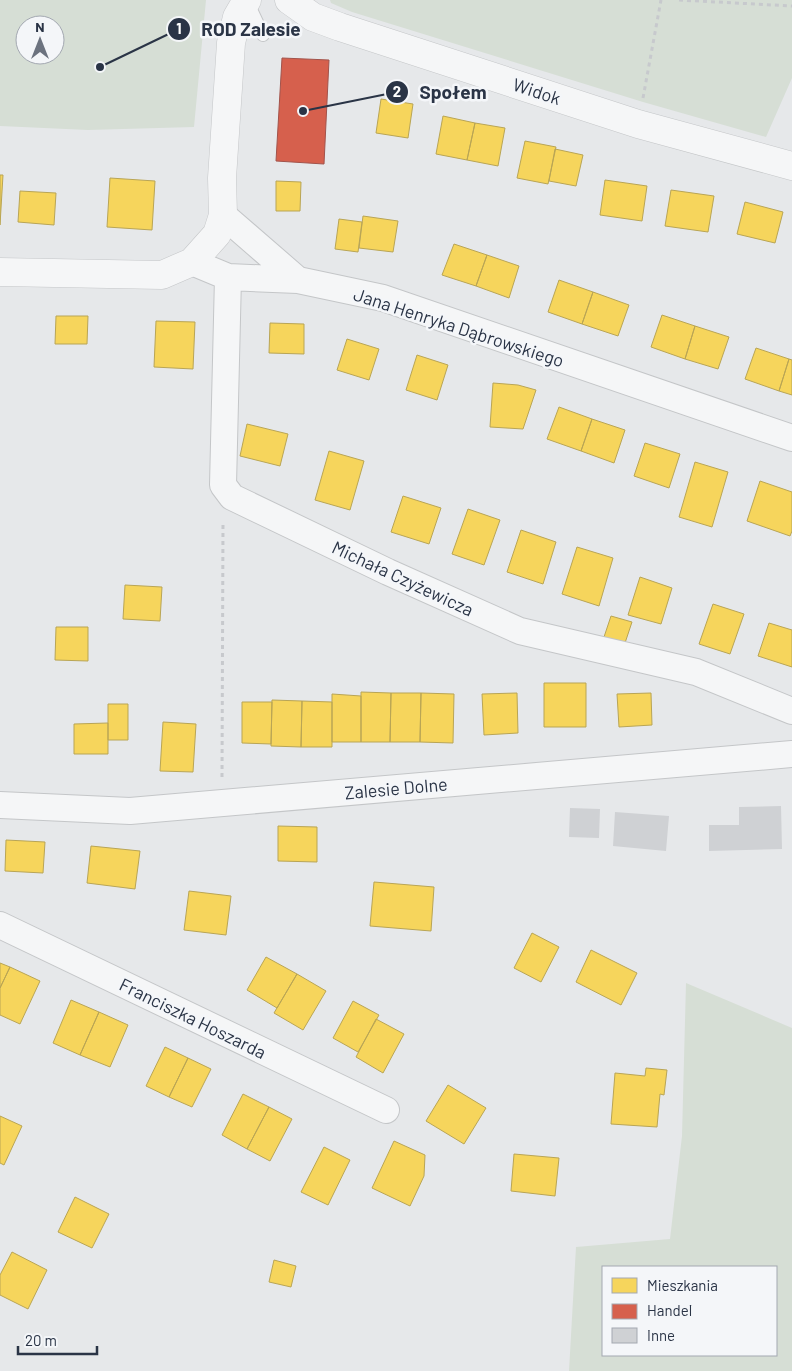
<svg xmlns="http://www.w3.org/2000/svg" width="792" height="1371" viewBox="0 0 792 1371" font-family="Barlow,sans-serif">
  <style>
    .green { fill: #d6ded5; fill-rule: evenodd }
    .homes { fill: #f6d55c; stroke: #b9a555 }
    .shops { fill: #d6604d; stroke: #a2534b }
    .building { fill: #cfd1d4 }
    .lines { fill: none; stroke-linecap: round; stroke-linejoin: round }
    .service-casing { stroke: #c4c6c8; stroke-width: 14 }
    .minor-casing { stroke: #c4c6c8; stroke-width: 28 }
    .tertiary-casing { stroke: #c4c6c8; stroke-width: 29 }
    .path { stroke: #c7c9cd; stroke-width: 3; stroke-dasharray: 4 4; stroke-linecap: butt }
    .service { stroke: #f5f6f7; stroke-width: 12 }
    .minor { stroke: #f5f6f7; stroke-width: 26 }
    .tertiary { stroke: #f5f6f7; stroke-width: 28 }
    .labels { text-anchor: middle; dominant-baseline: central; stroke-width: 5; stroke-linejoin: round; paint-order: stroke }
    .street-label { font-size: 18px; fill: #2a3446; stroke: #f4f6f9 }
    .leader { fill: none; stroke: #2a3446; stroke-width: 2 }
    .callout-dot { fill: #2a3446; stroke: #f4f6f9; stroke-width: 2 }
    .mark-label { font-size: 15px; text-anchor: middle; font-weight: bold; fill: #fff }
    .callout-label { font-size: 19px; text-anchor: middle; font-weight: bold; fill: #2a3446; stroke: #f4f6f9; stroke-width: 5; stroke-linejoin: round; paint-order: stroke }
  </style>
  <rect width="100%" height="100%" fill="#e6e8ea"/>
  <path class="green" d="M 0,0 L 206,0 L 194,127 L 88,130 L 0,126 ZM 25,25 L 55,25 L 55,55 L 25,55 Z
    M 330,0 L 792,0 L 792,78 L 766,137 L 643,102 L 352,12 L 331,3 Z
    M 686,983 L 792,1028 L 792,1371 L 569,1371 L 576,1247 L 670,1239 L 682,1136 ZM 776,1267 L 776,1355 L 603,1355 L 603,1267 Z"/>
  <path class="homes" d="M 381,99 L 413,104 L 408,138 L 376,133 Z
    M 443,116 L 475,123 L 467,160 L 436,154 Z
    M 475,123 L 505,128 L 498,166 L 467,160 Z
    M 525,141 L 556,147 L 548,184 L 517,178 Z
    M 555,149 L 583,155 L 576,186 L 549,181 Z
    M 0,175 L 3,175 L 0,225 Z
    M 110,178 L 155,181 L 152,230 L 107,227 Z
    M 605,180 L 647,186 L 642,221 L 600,215 Z
    M 276,181 L 301,182 L 300,211 L 276,211 Z
    M 671,190 L 714,196 L 708,232 L 665,226 Z
    M 20,191 L 56,193 L 54,225 L 18,222 Z
    M 745,202 L 783,212 L 775,243 L 737,234 Z
    M 363,216 L 398,221 L 393,252 L 359,248 Z
    M 339,219 L 362,222 L 358,252 L 335,249 Z
    M 454,244 L 487,255 L 476,286 L 442,275 Z
    M 487,255 L 519,266 L 509,298 L 476,286 Z
    M 559,280 L 593,292 L 582,324 L 548,312 Z
    M 593,292 L 629,305 L 618,336 L 582,324 Z
    M 662,315 L 695,326 L 685,359 L 651,347 Z
    M 56,316 L 88,316 L 87,344 L 55,344 Z
    M 156,321 L 195,322 L 193,369 L 154,367 Z
    M 270,323 L 304,324 L 304,354 L 269,353 Z
    M 695,326 L 729,337 L 718,369 L 685,359 Z
    M 347,339 L 379,349 L 369,380 L 337,370 Z
    M 756,348 L 789,359 L 779,391 L 745,379 Z
    M 417,355 L 448,365 L 437,400 L 406,390 Z
    M 789,359 L 792,360 L 792,395 L 779,391 Z
    M 493,383 L 518,385 L 536,390 L 523,429 L 490,427 Z
    M 559,407 L 592,419 L 581,451 L 547,439 Z
    M 592,419 L 625,430 L 614,463 L 581,451 Z
    M 247,424 L 288,434 L 280,466 L 240,456 Z
    M 645,443 L 680,454 L 669,488 L 634,476 Z
    M 329,451 L 364,461 L 350,510 L 315,500 Z
    M 695,462 L 728,472 L 712,527 L 679,517 Z
    M 760,481 L 792,492 L 792,531 L 790,536 L 747,521 Z
    M 403,496 L 441,508 L 429,544 L 391,532 Z
    M 468,509 L 500,520 L 484,565 L 452,554 Z
    M 521,530 L 556,542 L 543,584 L 507,572 Z
    M 577,547 L 613,558 L 599,606 L 562,594 Z
    M 640,577 L 672,588 L 661,624 L 628,615 Z
    M 125,585 L 162,587 L 160,621 L 123,619 Z
    M 713,604 L 744,614 L 730,654 L 699,644 Z
    M 611,616 L 632,622 L 624,646 L 603,640 Z
    M 769,623 L 792,630 L 792,667 L 758,656 Z
    M 56,627 L 88,627 L 88,661 L 55,660 Z
    M 544,683 L 586,683 L 586,727 L 544,727 Z
    M 361,692 L 391,693 L 390,742 L 361,742 Z
    M 391,693 L 421,693 L 420,742 L 390,742 Z
    M 421,693 L 454,694 L 453,743 L 420,742 Z
    M 517,693 L 518,733 L 484,735 L 482,694 Z
    M 651,693 L 652,725 L 619,727 L 617,694 Z
    M 332,694 L 361,696 L 361,742 L 332,742 Z
    M 272,700 L 302,701 L 301,747 L 271,746 Z
    M 302,701 L 332,702 L 332,747 L 301,747 Z
    M 242,702 L 272,702 L 271,744 L 242,743 Z
    M 108,704 L 128,704 L 128,740 L 108,740 Z
    M 163,722 L 196,724 L 193,772 L 160,771 Z
    M 108,723 L 108,754 L 74,754 L 74,724 Z
    M 278,826 L 317,827 L 317,862 L 278,861 Z
    M 6,840 L 45,842 L 43,873 L 5,871 Z
    M 91,846 L 140,851 L 135,889 L 87,883 Z
    M 374,882 L 434,887 L 431,931 L 370,926 Z
    M 189,891 L 231,896 L 226,935 L 184,930 Z
    M 532,933 L 559,947 L 541,982 L 514,968 Z
    M 591,950 L 637,973 L 621,1005 L 576,982 Z
    M 266,957 L 297,974 L 277,1008 L 247,990 Z
    M 0,963 L 10,967 L 0,988 Z
    M 10,967 L 40,981 L 20,1024 L 0,1015 L 0,988 Z
    M 297,974 L 326,991 L 303,1030 L 274,1013 Z
    M 71,1000 L 99,1012 L 80,1055 L 53,1043 Z
    M 353,1001 L 379,1015 L 358,1052 L 333,1038 Z
    M 99,1012 L 128,1025 L 110,1067 L 80,1055 Z
    M 376,1019 L 404,1034 L 383,1073 L 356,1057 Z
    M 165,1047 L 188,1058 L 169,1097 L 146,1086 Z
    M 188,1058 L 211,1069 L 192,1107 L 169,1097 Z
    M 646,1068 L 667,1070 L 664,1095 L 660,1094 L 657,1127 L 611,1124 L 615,1073 L 645,1076 Z
    M 448,1085 L 486,1108 L 464,1144 L 426,1121 Z
    M 243,1094 L 269,1107 L 247,1149 L 222,1135 Z
    M 269,1107 L 292,1119 L 270,1161 L 247,1149 Z
    M 0,1116 L 22,1126 L 4,1165 L 0,1163 Z
    M 394,1141 L 425,1155 L 424,1176 L 410,1206 L 372,1188 Z
    M 324,1147 L 350,1160 L 328,1205 L 301,1192 Z
    M 514,1154 L 559,1158 L 555,1196 L 511,1191 Z
    M 75,1197 L 109,1214 L 92,1248 L 58,1232 Z
    M 12,1252 L 47,1270 L 28,1309 L 0,1295 L 0,1275 Z
    M 274,1260 L 296,1266 L 291,1287 L 269,1282 Z"/>
  <path class="shops" d="M 282,58 L 329,60 L 324,164 L 276,161 Z"/>
  <path class="building" d="M 781,806 L 782,849 L 709,851 L 709,825 L 739,825 L 739,807 Z
    M 570,808 L 600,809 L 599,838 L 569,837 Z
    M 615,812 L 669,816 L 666,851 L 613,846 Z"/>
  <g class="lines">
    <defs>
      <path id="service" d="M 247,1 L 263,35"/>
      <path id="minor" d="M 223,215 L 298,280
        M 192,262 L 228,277 L 298,280 L 383,298 L 792,438
        M 228,277 L 223,485 L 232,497 L 388,572 L 520,631 L 696,672 L 792,711
        M 0,805 L 130,811 L 792,754
        M 0,925 L 386,1110"/>
      <path id="tertiary" d="M 289,0 L 313,17 L 340,27 L 638,124 L 792,166
        M 0,272 L 162,275 L 192,262 L 217,234 L 223,215 L 222,178 L 231,43 L 237,17 L 247,0"/>
    </defs>
    <use href="#service" class="service-casing"/>
    <use href="#minor" class="minor-casing"/>
    <use href="#tertiary" class="tertiary-casing"/>
    <path class="path" d="M 679,0 L 792,6
      M 643,98 L 661,0
      M 222,777 L 223,521"/>
    <use href="#service" class="service"/>
    <use href="#minor" class="minor"/>
    <use href="#tertiary" class="tertiary"/>
  </g>
  <g class="labels">
    <g class="street-label">
      <text transform="translate(537 91) rotate(18)">Widok</text>
      <text transform="translate(459 327) rotate(18)">Jana Henryka Dąbrowskiego</text>
      <text transform="translate(403 578) rotate(25)">Michała Czyżewicza</text>
      <text transform="translate(396 788) rotate(-5)">Zalesie Dolne</text>
      <text transform="translate(193 1018) rotate(26)">Franciszka Hoszarda</text>
    </g>
  </g>
  <path class="leader" d="M100 67L179 29M303 111L397 92"/>
  <g class="callout-dot">
    <circle cx="100" cy="67" r="5"/>
    <circle cx="303" cy="111" r="5"/>
    <circle cx="179" cy="29" r="12"/>
    <circle cx="397" cy="92" r="12"/>
  </g>
  <g class="mark-label">
    <text x="179" y="34">1</text>
    <text x="397" y="97">2</text>
  </g>
  <g class="callout-label">
    <text x="251" y="36">ROD Zalesie</text>
    <text x="453" y="99">Społem</text>
  </g>
  <rect x="602" y="1266" width="175" height="90" fill="#f4f6f9" stroke="#a3a8b1"/>
  <rect x="612" y="1278" width="25" height="15" fill="#f6d55c" stroke="#a3a8b1"/>
  <text x="647" y="1291" font-size="15" fill="#2a3446">Mieszkania</text>
  <rect x="612" y="1304" width="25" height="15" fill="#d6604d" stroke="#a3a8b1"/>
  <text x="647" y="1316" font-size="15" fill="#2a3446">Handel</text>
  <rect x="612" y="1328" width="25" height="15" fill="#cfd1d4" stroke="#a3a8b1"/>
  <text x="647" y="1341" font-size="15" fill="#2a3446">Inne</text>
  <g transform="translate(40 40)"><circle r="24" fill="#f4f6f9" stroke="#a3a8b1"/>
  <path d="M0-4L9 19L0 12L-9 19Z" fill="#6c737f"/>
  <text y="-8" font-size="14" font-weight="bold" text-anchor="middle" fill="#2a3446">N</text>
  </g>
  <path d="M18 1346v8h79v-8" fill="none" stroke="#2a3446" stroke-width="2.5"/>
  <text x="25" y="1346" font-size="15" fill="#2a3446" stroke="#f4f6f9" stroke-width="4" paint-order="stroke">20 m</text>
</svg>
